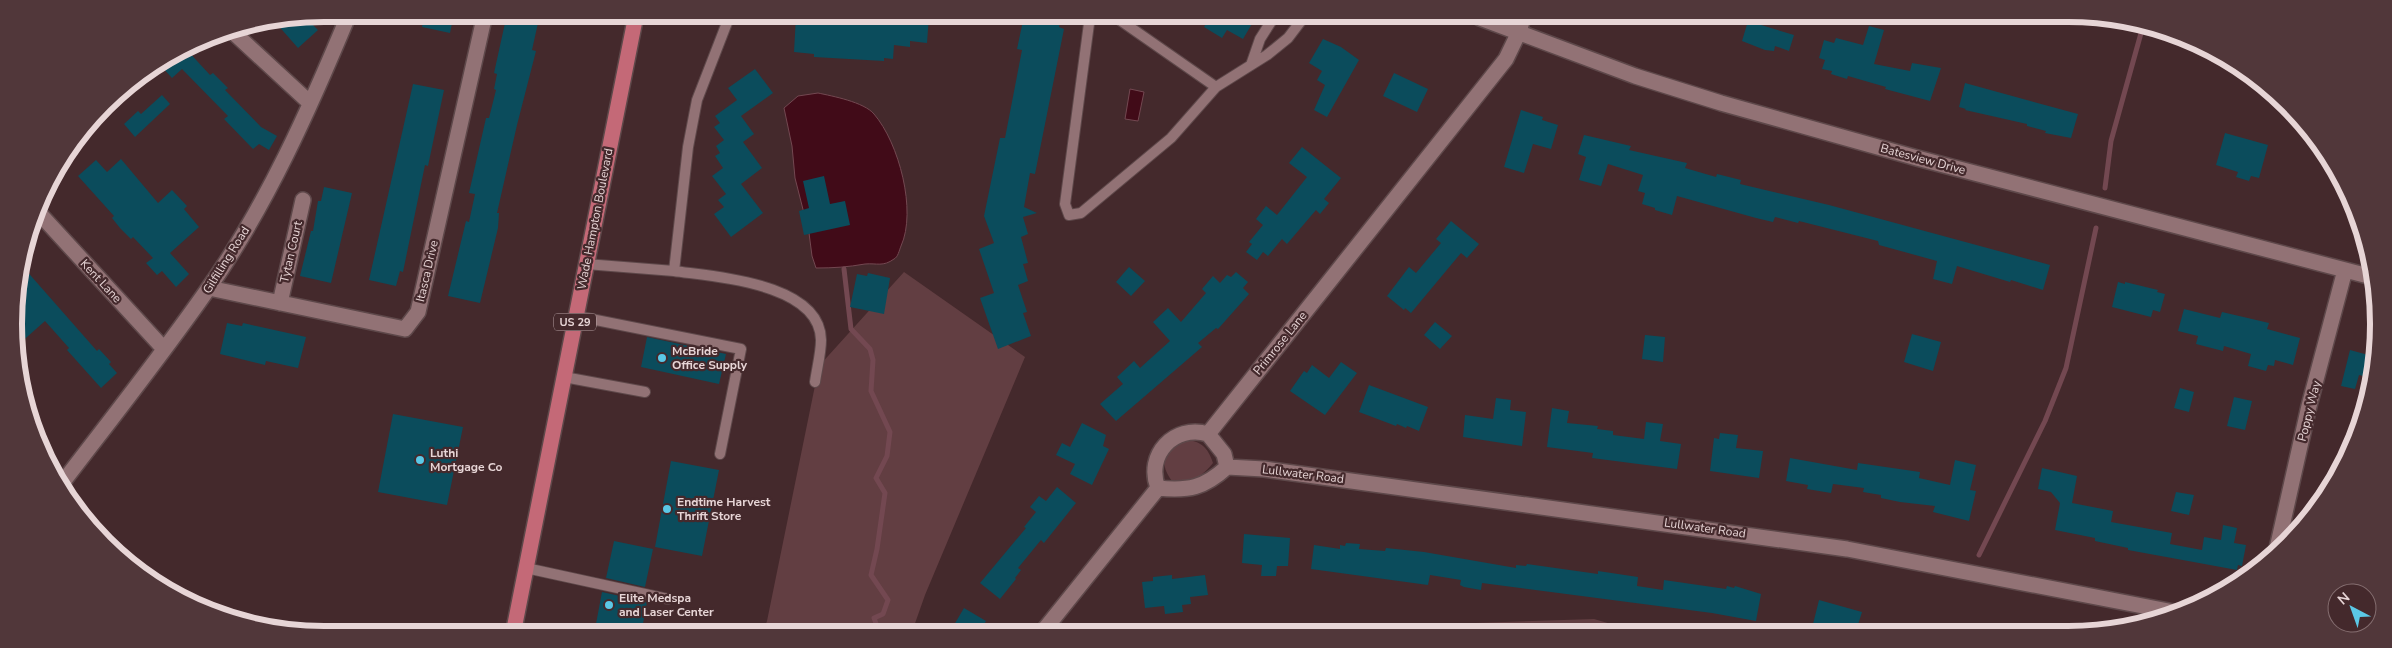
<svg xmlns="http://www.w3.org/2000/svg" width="2392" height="648" viewBox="0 0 2392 648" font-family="'Nunito Sans',sans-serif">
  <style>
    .green { fill: #623e42 }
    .water { fill: #410b18; stroke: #734851 }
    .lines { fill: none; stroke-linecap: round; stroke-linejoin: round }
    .stream { stroke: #734851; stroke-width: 5 }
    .building { fill: #0b4c5c }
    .lane-casing { stroke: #5e484a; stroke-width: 12 }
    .street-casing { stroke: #5e484a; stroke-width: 18 }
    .primary-casing { stroke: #5e484a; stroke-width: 18 }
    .lane { stroke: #927275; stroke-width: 10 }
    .street { stroke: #927275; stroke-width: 15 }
    .primary { stroke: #c46977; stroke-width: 15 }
    .poi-dot { fill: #5bc8e6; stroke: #44292c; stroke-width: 2 }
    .labels { text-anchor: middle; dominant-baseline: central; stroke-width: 4.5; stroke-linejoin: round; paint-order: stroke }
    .shield { fill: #44292c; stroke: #b6a1a3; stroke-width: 1 }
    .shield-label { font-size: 11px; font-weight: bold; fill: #e7d5d6 }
    .street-label { font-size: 12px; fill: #e7d5d6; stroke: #44292c }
    .poi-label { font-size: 12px; font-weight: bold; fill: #e7d5d6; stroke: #44292c; text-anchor: start }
    .rim { fill: none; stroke: #e7d5d6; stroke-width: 6 }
  </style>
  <rect width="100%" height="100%" fill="#44292c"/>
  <path class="green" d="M 904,272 L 1025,357 L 925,595 L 913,629 L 764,629 L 767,621 L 819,366 Z
    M 1183,440 C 1200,440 1208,447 1213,463 C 1201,478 1191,483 1172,481 C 1158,462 1165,453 1183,440 Z
    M 1594,619 L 1635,631 L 1269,630 Z"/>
  <path class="water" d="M 1130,89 L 1144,92 L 1138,121 L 1125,119 Z
    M 818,93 C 832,96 864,102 874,114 C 899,143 917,211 901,246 C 899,251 898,257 894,259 C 883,267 877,263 865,264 C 848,267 834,268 816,268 L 812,256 L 809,233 L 795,178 L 792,146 L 784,108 L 798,96 Z"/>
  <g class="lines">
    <path class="stream" d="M 2105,188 L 2111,141 L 2143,26
      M 844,269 L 851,329 L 870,349 L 873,360 L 871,391 L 890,432 L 887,456 L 876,478 L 885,493 L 877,549 L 871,575 L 888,600 L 883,614 L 874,618 L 878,629
      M 1979,555 L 2045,421 L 2066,368 L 2096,228"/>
  </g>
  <path class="building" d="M 425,14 L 454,14 L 450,33 L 422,27 Z
    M 507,14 L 540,14 L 532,50 L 536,51 L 517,125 L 497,213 L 499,213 L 498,228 L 480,303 L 448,296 L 466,221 L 469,222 L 475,194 L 469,193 L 486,118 L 489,118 L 496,90 L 494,89 L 497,74 L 494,73 Z
    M 815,15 L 861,19 L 862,16 L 894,18 L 895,16 L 929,16 L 927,43 L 910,41 L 910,47 L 894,45 L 893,59 L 884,58 L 884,61 L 814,57 L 814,54 L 794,52 L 796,16 L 815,18 Z
    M 1024,16 L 1061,16 L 1059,27 L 1064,29 L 1035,174 L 1030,173 L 1024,207 L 1037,213 L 1023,217 L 1028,234 L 1021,237 L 1028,263 L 1023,264 L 1028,281 L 1018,285 L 1027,312 L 1023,313 L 1031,336 L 998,349 L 980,298 L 994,293 L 979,249 L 994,243 L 984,216 L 1000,138 L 1005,138 L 1022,50 L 1017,49 Z
    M 1203,17 L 1256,17 L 1243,39 L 1227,30 L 1222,38 L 1204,27 L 1208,20 Z
    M 297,19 L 301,24 L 307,19 L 318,30 L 298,48 L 276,23 Z
    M 1748,21 L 1794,35 L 1789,51 L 1775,46 L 1774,51 L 1765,50 L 1742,41 Z
    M 1869,26 L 1884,30 L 1874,64 L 1910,71 L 1912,63 L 1941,68 L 1930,101 L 1885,89 L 1886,87 L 1848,76 L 1847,79 L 1831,74 L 1832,71 L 1822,69 L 1825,60 L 1819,58 L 1824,40 L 1834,43 L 1836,38 L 1863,45 Z
    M 1323,39 L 1341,47 L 1359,60 L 1327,117 L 1314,110 L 1325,85 L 1317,80 L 1322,71 L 1309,63 Z
    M 186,49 L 210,75 L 213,73 L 228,88 L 225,90 L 261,127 L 277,136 L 269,150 L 259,144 L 253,149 L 224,119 L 228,116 L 182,69 L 172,78 L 162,67 Z
    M 755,69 L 773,93 L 741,116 L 754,134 L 743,142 L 762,168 L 741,184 L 763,213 L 731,237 L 714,214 L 724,207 L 718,200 L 726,194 L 712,176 L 723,168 L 715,156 L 720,153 L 716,146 L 724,140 L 714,127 L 720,123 L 715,116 L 737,100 L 728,88 Z
    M 1394,73 L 1428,89 L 1417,112 L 1383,96 Z
    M 1965,83 L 2078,114 L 2071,138 L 2045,133 L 2046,131 L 2027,126 L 2027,124 L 1965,110 L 1966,109 L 1959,107 Z
    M 413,84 L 444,90 L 428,166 L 425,165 L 403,272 L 400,271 L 396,286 L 369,280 Z
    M 162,95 L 170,104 L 135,137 L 124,124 L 138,111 L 141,114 Z
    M 1521,110 L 1543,117 L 1542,120 L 1558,125 L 1551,149 L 1533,144 L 1524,173 L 1504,167 Z
    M 2225,133 L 2268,145 L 2259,178 L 2251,176 L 2249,181 L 2236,177 L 2238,172 L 2216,165 Z
    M 1584,135 L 1631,146 L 1629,150 L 1687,163 L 1685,168 L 1716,177 L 1717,174 L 1741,180 L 1740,184 L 1829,205 L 2050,265 L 2043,290 L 2011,280 L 2010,282 L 1957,266 L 1952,284 L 1933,279 L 1937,261 L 1879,245 L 1878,241 L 1799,221 L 1798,223 L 1775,217 L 1773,222 L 1756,218 L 1677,196 L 1672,215 L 1655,210 L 1655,208 L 1642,204 L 1645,193 L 1638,191 L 1643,175 L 1608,164 L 1601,186 L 1579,180 L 1586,157 L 1578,154 Z
    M 1302,147 L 1341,178 L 1324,199 L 1329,203 L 1320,214 L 1316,210 L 1287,244 L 1282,239 L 1268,256 L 1263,252 L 1257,260 L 1246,252 L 1252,244 L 1249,242 L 1263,225 L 1256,219 L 1266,206 L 1277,215 L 1307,177 L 1289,163 Z
    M 121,159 L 158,203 L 172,190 L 187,206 L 184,209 L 199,227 L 170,253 L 189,274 L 176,287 L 162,271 L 157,275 L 146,263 L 153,258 L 133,237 L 131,239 L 120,228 L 112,218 L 114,216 L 78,176 L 96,160 L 107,172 Z
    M 824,176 L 830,204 L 845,201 L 850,225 L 804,235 L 799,211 L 809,208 L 803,181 Z
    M 324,187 L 352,193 L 331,283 L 300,276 L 311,231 L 313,231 L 318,201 L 321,201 Z
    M 1451,221 L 1479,244 L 1467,258 L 1461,253 L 1411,313 L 1405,308 L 1404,310 L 1387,296 L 1409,267 L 1416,273 L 1441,243 L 1436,239 Z
    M 1129,267 L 1145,281 L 1131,296 L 1116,282 Z
    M 24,268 L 97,351 L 99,349 L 111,362 L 109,364 L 117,373 L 101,388 L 67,350 L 69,348 L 45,321 L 18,345 L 14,303 Z
    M 1236,272 L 1248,282 L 1243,288 L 1249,294 L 1218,329 L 1216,328 L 1198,343 L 1202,347 L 1116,421 L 1100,404 L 1123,384 L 1117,377 L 1134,361 L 1140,368 L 1170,341 L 1153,322 L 1168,308 L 1181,322 L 1206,293 L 1202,289 L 1213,276 L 1220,283 L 1227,275 L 1231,277 Z
    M 868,273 L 890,278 L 884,314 L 850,307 L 857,274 L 867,276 Z
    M 2118,282 L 2125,284 L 2125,282 L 2158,290 L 2157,292 L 2165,294 L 2160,312 L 2153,310 L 2151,317 L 2112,307 Z
    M 2184,309 L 2220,318 L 2222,312 L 2252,319 L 2269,323 L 2267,329 L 2300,338 L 2293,365 L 2275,360 L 2274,366 L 2268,365 L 2266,371 L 2248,366 L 2251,354 L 2224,346 L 2223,351 L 2196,344 L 2198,336 L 2178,331 Z
    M 1435,322 L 1452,336 L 1440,349 L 1424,335 Z
    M 227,323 L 242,326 L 243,323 L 306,337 L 298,368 L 266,361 L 265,365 L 220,354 Z
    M 1912,334 L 1941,342 L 1933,371 L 1904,362 Z
    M 1645,335 L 1665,337 L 1663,362 L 1642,359 Z
    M 647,337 L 726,354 L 719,384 L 641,367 Z
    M 2350,350 L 2372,356 L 2372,378 L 2359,375 L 2355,389 L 2341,386 Z
    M 1341,362 L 1357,373 L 1325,415 L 1290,391 L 1304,371 L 1307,373 L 1312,365 L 1329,378 Z
    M 1369,385 L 1428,407 L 1419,431 L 1407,426 L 1406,428 L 1397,424 L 1396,426 L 1359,412 Z
    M 2180,388 L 2194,392 L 2189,412 L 2174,408 Z
    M 2234,397 L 2252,401 L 2245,430 L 2227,426 Z
    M 1496,398 L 1511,400 L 1510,410 L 1526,412 L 1522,446 L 1463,437 L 1465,415 L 1493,419 Z
    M 1552,408 L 1569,411 L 1567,423 L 1598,426 L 1597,429 L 1613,431 L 1613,435 L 1644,439 L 1646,422 L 1663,424 L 1660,441 L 1681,444 L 1677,469 L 1592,458 L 1593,453 L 1547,447 Z
    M 393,414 L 463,427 L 447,505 L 378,492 Z
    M 1082,423 L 1106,435 L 1103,446 L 1109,449 L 1092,485 L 1070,474 L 1075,464 L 1056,455 L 1062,443 L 1070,447 Z
    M 1720,433 L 1738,435 L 1736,448 L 1763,451 L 1759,478 L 1710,471 L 1714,438 L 1719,439 Z
    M 1790,458 L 1857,470 L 1858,463 L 1920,472 L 1919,478 L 1950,485 L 1955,460 L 1976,465 L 1970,490 L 1976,491 L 1969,521 L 1933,512 L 1935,506 L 1900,502 L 1881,498 L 1881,495 L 1863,492 L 1864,488 L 1833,484 L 1831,493 L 1807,489 L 1808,485 L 1786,481 Z
    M 671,461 L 719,470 L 702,556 L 655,547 Z
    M 2042,468 L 2077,476 L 2072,503 L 2113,511 L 2111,522 L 2172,533 L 2170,544 L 2202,550 L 2204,537 L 2221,540 L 2223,525 L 2237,528 L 2234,543 L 2246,545 L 2242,566 L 2238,565 L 2237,570 L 2199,563 L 2128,550 L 2128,548 L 2095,541 L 2095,538 L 2055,530 L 2060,503 L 2051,492 L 2038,489 Z
    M 1057,487 L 1076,503 L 1044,543 L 1041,540 L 1018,568 L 1021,570 L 1015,578 L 1016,579 L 1000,599 L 980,583 L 1026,528 L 1024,527 L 1036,512 L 1030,507 L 1039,496 L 1046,501 Z
    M 2176,492 L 2194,495 L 2189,515 L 2171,511 Z
    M 1244,534 L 1290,538 L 1288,566 L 1277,566 L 1276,576 L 1261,576 L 1262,565 L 1242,563 Z
    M 614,541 L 653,549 L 645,587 L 606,578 Z
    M 1346,543 L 1360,544 L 1359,549 L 1385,551 L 1386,548 L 1424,552 L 1516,568 L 1516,565 L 1526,566 L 1527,564 L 1598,574 L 1598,571 L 1638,577 L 1637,586 L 1663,590 L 1664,580 L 1726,589 L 1727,586 L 1734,588 L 1735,586 L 1761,594 L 1756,621 L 1712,613 L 1482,583 L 1481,590 L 1464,587 L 1460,585 L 1461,580 L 1430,575 L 1428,585 L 1311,569 L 1314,545 L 1340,549 L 1340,545 L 1345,546 Z
    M 1172,575 L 1172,579 L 1205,575 L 1208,595 L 1190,597 L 1191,604 L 1182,605 L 1183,612 L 1165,614 L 1164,606 L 1145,608 L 1142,582 L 1153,581 L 1153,577 Z
    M 602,592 L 647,602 L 642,629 L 595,629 Z
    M 1819,600 L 1862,612 L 1856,631 L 1840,631 L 1813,624 Z
    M 964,608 L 986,621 L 981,630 L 951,630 Z"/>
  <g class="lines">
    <defs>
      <path id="lane" d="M 1090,16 L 1065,204 L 1069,215 L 1081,213 L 1171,138 L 1216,87 L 1267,55 L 1288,38 L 1304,17
        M 1114,16 L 1216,87
        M 1251,65 L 1260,39 L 1274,17
        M 586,264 L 674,271 L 688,147 L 697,100 L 730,15
        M 674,271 C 715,277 820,283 821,340 C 821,353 817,368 815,382
        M 576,316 L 741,349 L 720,454
        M 564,377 L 645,392
        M 526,568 L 668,599"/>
      <path id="street" d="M 1480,18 L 1635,76 L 1721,103 L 1917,158 L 2372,277
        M 233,32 L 310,103
        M 39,213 L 164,349
        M 209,288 L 405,329 L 418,312 L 485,14
        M 280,303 L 303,200
        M 1208,434 L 1224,454 L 1227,467 L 1264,469 L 1847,549 L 2179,613
        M 63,482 C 112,418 162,355 208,289 C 267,205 310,108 349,14
        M 1158,488 C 1189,491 1204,488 1227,467
        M 2276,553 L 2309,406 L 2345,270
        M 1044,630 L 1158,488 C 1145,455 1174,424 1208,434 L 1506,59 L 1519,32 L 1523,18"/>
      <path id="primary" d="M 514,629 L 636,15"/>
    </defs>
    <use href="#lane" class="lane-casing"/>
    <use href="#street" class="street-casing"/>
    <use href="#primary" class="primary-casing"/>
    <use href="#lane" class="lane"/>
    <use href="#street" class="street"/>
    <use href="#primary" class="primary"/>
  </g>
  <g class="poi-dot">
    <circle cx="662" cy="358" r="5"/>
    <circle cx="420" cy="460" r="5"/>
    <circle cx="667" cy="509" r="5"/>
    <circle cx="609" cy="605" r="5"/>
  </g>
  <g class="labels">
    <rect class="shield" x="554" y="313.5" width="42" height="17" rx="4"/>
    <g class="shield-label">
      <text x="575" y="322">US 29</text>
    </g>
    <g class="street-label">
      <text transform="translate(1923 159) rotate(15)">Batesview Drive</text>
      <text transform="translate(595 219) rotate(-79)">Wade Hampton Boulevard</text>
      <text transform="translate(291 252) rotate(-77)">Tytan Court</text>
      <text transform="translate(226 260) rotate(-58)">Gilfilling Road</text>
      <text transform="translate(427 271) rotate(-77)">Itasca Drive</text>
      <text transform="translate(101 281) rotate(47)">Kent Lane</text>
      <text transform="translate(1280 343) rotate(-51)">Primrose Lane</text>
      <text transform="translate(2309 411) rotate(-76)">Poppy Way</text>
      <text transform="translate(1303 474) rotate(7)">Lullwater Road</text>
      <text transform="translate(1705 528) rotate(8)">Lullwater Road</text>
    </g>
    <g class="poi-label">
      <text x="672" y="351">McBride<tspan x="672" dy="14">Office Supply</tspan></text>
      <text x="430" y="453">Luthi<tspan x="430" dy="14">Mortgage Co</tspan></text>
      <text x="677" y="502">Endtime Harvest<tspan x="677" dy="14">Thrift Store</tspan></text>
      <text x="619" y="598">Elite Medspa<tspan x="619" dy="14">and Laser Center</tspan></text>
    </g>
  </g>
  <path d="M0 0H2392V648H0ZM324 22H2068A302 302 0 0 1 2370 324V324A302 302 0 0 1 2068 626H324A302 302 0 0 1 22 324V324A302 302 0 0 1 324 22Z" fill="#51373a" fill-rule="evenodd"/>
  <path class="rim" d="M324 22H2068A302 302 0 0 1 2370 324V324A302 302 0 0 1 2068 626H324A302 302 0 0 1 22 324V324A302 302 0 0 1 324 22Z"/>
  <g transform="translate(2352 608) rotate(319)"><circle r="24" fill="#44292c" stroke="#856e70"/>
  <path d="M0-4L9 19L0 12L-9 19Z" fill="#5bc8e6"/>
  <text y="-8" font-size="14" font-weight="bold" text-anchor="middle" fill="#e7d5d6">N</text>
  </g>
</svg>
